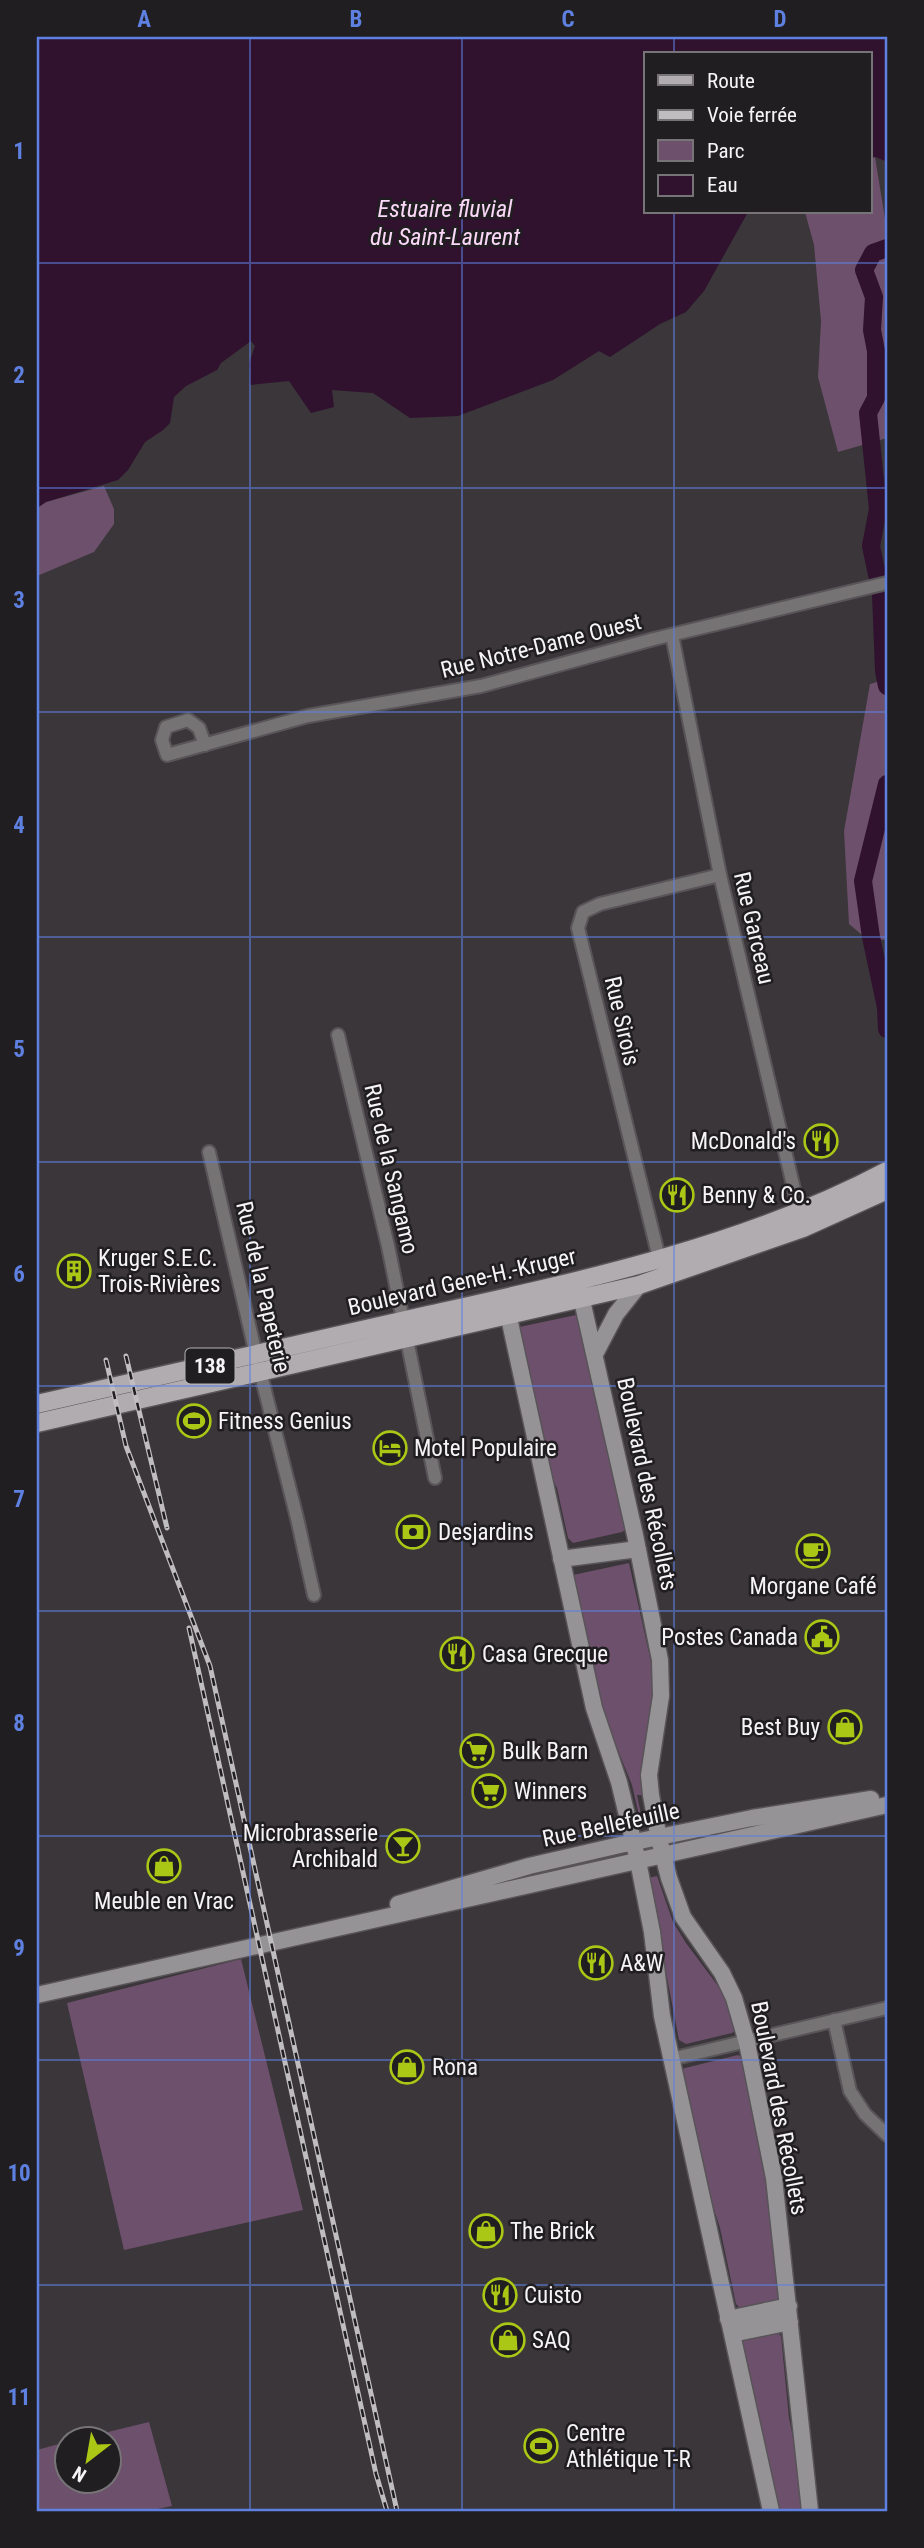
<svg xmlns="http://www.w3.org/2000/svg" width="924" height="2548" viewBox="0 0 924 2548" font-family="'Roboto Condensed',sans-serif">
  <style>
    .green { fill: #6d506b }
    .water { fill: #30112e }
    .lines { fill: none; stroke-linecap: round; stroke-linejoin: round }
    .river { stroke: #30112e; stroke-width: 18 }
    .street-casing { stroke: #585458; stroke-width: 16 }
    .secondary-casing { stroke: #585458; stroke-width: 19 }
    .primary-casing { stroke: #585458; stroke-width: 21 }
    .street { stroke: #757374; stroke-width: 12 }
    .secondary { stroke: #969396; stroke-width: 16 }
    .primary { stroke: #b0acb0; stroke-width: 18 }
    .rail-casing { stroke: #c0bdc0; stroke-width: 5 }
    .rail { stroke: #201e20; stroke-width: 2.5; stroke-dasharray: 8; stroke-linecap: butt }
    .grid { fill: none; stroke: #5e80e1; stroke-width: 2; stroke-opacity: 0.55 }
    .labels { text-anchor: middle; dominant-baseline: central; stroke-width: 5; stroke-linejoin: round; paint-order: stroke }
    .shield { fill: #201e20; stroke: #b6b4b6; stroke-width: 2 }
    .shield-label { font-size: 21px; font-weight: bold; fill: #f6f4f6 }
    .street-label { font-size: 23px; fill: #f6f4f6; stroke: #201e20 }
    .poi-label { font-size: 23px; fill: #f6f4f6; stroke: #201e20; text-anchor: start }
    .water-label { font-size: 24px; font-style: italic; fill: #fbd7f8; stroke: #201e20 }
    .neatline { fill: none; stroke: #5e80e1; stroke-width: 2.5 }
    .grid-label { font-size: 23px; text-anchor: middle; font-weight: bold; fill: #5e80e1 }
  </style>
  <rect width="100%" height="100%" fill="#3a363a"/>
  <path class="green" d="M 887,37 L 887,162 L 875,157 L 887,231 L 887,438 L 838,452 L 818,377 L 821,321 L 814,245 L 805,212 L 870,212 L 870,54 Z
    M 104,486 L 114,509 L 114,524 L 94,552 L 37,576 L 37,508 L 46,502 Z
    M 887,679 L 887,940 L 867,939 L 849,924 L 844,831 L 870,684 Z
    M 576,1315 L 579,1318 L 626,1529 L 622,1532 L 573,1543 L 568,1538 L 557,1488 L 547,1468 L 519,1331 L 520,1327 L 524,1326 Z
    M 629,1563 L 653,1671 L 652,1714 L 643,1774 L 649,1823 L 647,1823 L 642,1795 L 637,1795 L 643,1824 L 641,1824 L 632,1785 L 602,1711 L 573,1575 Z
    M 657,1876 L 673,1922 L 686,1943 L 724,1994 L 736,2029 L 732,2033 L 686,2044 L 679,2040 L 648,1878 Z
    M 241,1959 L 303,2210 L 124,2250 L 67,2003 Z
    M 738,2055 L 743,2058 L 763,2151 L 781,2299 L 777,2302 L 741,2309 L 736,2304 L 720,2228 L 702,2172 L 681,2069 Z
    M 777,2332 L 781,2336 L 789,2418 L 799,2466 L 804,2511 L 779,2511 L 773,2492 L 741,2340 Z
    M 149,2422 L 172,2506 L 148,2511 L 37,2511 L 37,2450 L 66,2442 L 66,2482 L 108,2482 L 108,2440 L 79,2439 Z"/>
  <path class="water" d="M 37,37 L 887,37 L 887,162 L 875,157 L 870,159 L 870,54 L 646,54 L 646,212 L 748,212 L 704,291 L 686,312 L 660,324 L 610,357 L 599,351 L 553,380 L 458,416 L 410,418 L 373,393 L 332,390 L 334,407 L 311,413 L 289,381 L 250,385 L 249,363 L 255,346 L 251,341 L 221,363 L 217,370 L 186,386 L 174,397 L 170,423 L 163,430 L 145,442 L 128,470 L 118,480 L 46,502 L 37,508 Z"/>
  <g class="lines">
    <path class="river" d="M 887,248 L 873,253 L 864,270 L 874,297 L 872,330 L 876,351 L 876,398 L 868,413 L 878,509 L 871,546 L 881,594 L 884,671 L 887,686
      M 887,784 L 863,881 L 871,937 L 886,1007 L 887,1029"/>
    <defs>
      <path id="street" d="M 672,635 L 720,875 L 801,1219
        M 205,745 L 199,728 L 188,720 L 166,727 L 162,740 L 167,755 L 308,716 L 481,686 L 654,639 L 887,583
        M 338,1035 L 388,1246 L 435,1478
        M 209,1152 L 256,1355 L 297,1518 L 314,1595
        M 661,1266 L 578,928 L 583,912 L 600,904 L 720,875
        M 834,2020 L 850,2091 L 865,2114 L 887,2135
        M 671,2059 L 887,2008"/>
      <path id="secondary" d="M 579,1287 L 635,1535 L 660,1660 L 661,1696 L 649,1775 L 651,1795 L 659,1839 L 669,1878 L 683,1917 L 722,1973 L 734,1998 L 747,2043 L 774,2178 L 810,2511
        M 506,1304 L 594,1708 L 619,1782 L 638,1861 L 652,1932 L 662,2016 L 771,2511
        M 595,1354 L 616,1314 L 639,1285
        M 561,1559 L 638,1549
        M 398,1904 L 529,1866 L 620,1845 L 752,1818 L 871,1799
        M 37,1995 L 887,1805
        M 728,2319 L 789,2306
        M 732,2334 L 790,2322"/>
      <path id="primary" d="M 37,1404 C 164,1376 291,1346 419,1317 C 576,1282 744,1247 887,1171
        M 37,1423 L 639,1285 L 803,1228 L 887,1190"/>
    </defs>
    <use href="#street" class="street-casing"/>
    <use href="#secondary" class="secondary-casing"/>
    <use href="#primary" class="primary-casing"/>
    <use href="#street" class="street"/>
    <use href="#secondary" class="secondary"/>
    <use href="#primary" class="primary"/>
    <defs>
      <path id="rail" d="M 126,1356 L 167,1528
        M 106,1360 L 126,1446 L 210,1666 L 397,2511
        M 189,1628 L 376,2474 L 387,2511"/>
    </defs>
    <use href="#rail" class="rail-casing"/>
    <use href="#rail" class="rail"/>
  </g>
  <path class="grid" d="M 250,37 L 250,2511M 462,37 L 462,2511M 674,37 L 674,54M 674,212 L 674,2511M 37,263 L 887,263M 37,488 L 887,488M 37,712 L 887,712M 37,937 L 887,937M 37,1162 L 887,1162M 37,1386 L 887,1386M 37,1611 L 887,1611M 37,1836 L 887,1836M 37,2060 L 887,2060M 37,2285 L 887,2285"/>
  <defs>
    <symbol id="restaurant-ring" viewBox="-11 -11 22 22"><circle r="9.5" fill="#201e20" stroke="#abc716" stroke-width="1.5"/><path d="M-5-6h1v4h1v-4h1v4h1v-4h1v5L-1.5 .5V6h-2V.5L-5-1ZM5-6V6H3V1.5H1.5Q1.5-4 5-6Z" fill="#abc716"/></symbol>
    <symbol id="building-ring" viewBox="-11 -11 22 22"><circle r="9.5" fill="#201e20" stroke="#abc716" stroke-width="1.5"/><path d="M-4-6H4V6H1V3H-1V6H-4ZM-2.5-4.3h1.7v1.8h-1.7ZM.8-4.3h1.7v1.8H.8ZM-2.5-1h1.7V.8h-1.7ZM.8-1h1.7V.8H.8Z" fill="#abc716"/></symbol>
    <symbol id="stadium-ring" viewBox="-11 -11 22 22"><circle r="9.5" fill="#201e20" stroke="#abc716" stroke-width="1.5"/><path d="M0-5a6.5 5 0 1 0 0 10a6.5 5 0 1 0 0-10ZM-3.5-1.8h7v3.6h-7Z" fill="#abc716"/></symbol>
    <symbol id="hotel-ring" viewBox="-11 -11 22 22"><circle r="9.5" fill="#201e20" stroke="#abc716" stroke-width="1.5"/><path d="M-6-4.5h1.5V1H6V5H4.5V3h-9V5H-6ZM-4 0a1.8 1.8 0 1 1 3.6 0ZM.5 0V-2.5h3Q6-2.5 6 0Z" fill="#abc716"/></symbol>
    <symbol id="bank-ring" viewBox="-11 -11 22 22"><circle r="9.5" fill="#201e20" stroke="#abc716" stroke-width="1.5"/><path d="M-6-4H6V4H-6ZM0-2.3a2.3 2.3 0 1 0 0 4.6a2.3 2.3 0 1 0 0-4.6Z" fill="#abc716"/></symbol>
    <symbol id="cafe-ring" viewBox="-11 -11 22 22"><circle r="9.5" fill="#201e20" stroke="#abc716" stroke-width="1.5"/><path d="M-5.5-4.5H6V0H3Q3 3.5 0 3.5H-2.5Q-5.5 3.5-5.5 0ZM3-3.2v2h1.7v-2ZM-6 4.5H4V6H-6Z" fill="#abc716"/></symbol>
    <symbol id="civic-ring" viewBox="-11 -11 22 22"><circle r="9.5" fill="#201e20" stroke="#abc716" stroke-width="1.5"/><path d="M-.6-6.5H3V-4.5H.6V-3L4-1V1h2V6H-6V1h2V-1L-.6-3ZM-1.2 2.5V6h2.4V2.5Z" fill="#abc716"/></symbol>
    <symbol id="shop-ring" viewBox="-11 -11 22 22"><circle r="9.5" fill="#201e20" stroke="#abc716" stroke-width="1.5"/><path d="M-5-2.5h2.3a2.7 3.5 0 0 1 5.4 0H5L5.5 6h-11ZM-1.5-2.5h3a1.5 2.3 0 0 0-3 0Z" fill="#abc716"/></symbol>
    <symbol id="supermarket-ring" viewBox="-11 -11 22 22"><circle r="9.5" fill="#201e20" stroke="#abc716" stroke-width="1.5"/><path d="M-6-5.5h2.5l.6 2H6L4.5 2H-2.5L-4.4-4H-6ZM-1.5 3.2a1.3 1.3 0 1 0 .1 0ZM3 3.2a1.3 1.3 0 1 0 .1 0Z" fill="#abc716"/></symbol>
    <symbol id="bar-ring" viewBox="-11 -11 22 22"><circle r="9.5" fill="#201e20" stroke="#abc716" stroke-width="1.5"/><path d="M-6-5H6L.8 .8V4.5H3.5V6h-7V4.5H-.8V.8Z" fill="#abc716"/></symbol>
  </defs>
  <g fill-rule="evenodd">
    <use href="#restaurant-ring" x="802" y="1122" width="38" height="38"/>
    <use href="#restaurant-ring" x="658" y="1176" width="38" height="38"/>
    <use href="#building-ring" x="55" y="1252" width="38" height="38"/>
    <use href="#stadium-ring" x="175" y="1402" width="38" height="38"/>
    <use href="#hotel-ring" x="371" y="1429" width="38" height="38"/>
    <use href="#bank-ring" x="394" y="1513" width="38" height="38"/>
    <use href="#cafe-ring" x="794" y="1532" width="38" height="38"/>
    <use href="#civic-ring" x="803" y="1618" width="38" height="38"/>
    <use href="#restaurant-ring" x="438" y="1635" width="38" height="38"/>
    <use href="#shop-ring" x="826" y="1708" width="38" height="38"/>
    <use href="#supermarket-ring" x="458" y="1732" width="38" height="38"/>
    <use href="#supermarket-ring" x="470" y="1772" width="38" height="38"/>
    <use href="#bar-ring" x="384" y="1827" width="38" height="38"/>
    <use href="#shop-ring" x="145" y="1847" width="38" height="38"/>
    <use href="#restaurant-ring" x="577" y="1944" width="38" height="38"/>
    <use href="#shop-ring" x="388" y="2048" width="38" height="38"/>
    <use href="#shop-ring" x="467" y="2212" width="38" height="38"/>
    <use href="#restaurant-ring" x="481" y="2276" width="38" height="38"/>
    <use href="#shop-ring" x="489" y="2321" width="38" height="38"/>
    <use href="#stadium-ring" x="522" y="2427" width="38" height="38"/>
  </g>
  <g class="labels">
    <rect class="shield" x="185.5" y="1348.5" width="49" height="35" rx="5"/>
    <g class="shield-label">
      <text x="210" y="1366">138</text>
    </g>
    <g class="street-label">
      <text transform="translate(541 646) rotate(-14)">Rue Notre-Dame Ouest</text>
      <text transform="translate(754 928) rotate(77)">Rue Garceau</text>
      <text transform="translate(622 1021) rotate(77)">Rue Sirois</text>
      <text transform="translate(391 1169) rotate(77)">Rue de la Sangamo</text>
      <text transform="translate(462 1282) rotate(-13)">Boulevard Gene-H.-Kruger</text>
      <text transform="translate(263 1287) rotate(77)">Rue de la Papeterie</text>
      <text transform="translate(647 1484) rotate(78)">Boulevard des Récollets</text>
      <text transform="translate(611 1825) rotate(-12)">Rue Bellefeuille</text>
      <text transform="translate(779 2108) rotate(79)">Boulevard des Récollets</text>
    </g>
    <g class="poi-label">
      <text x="796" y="1141" text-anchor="end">McDonald's</text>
      <text x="702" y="1195">Benny &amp; Co.</text>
      <text x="98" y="1258">Kruger S.E.C.<tspan x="98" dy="26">Trois-Rivières</tspan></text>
      <text x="218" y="1421">Fitness Genius</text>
      <text x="414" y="1448">Motel Populaire</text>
      <text x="438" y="1532">Desjardins</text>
      <text x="813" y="1586" text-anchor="middle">Morgane Café</text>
      <text x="798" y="1637" text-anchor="end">Postes Canada</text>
      <text x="482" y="1654">Casa Grecque</text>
      <text x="820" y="1727" text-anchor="end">Best Buy</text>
      <text x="502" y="1751">Bulk Barn</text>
      <text x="514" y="1791">Winners</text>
      <text x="378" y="1833" text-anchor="end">Microbrasserie<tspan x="378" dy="26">Archibald</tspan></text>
      <text x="164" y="1901" text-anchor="middle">Meuble en Vrac</text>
      <text x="620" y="1963">A&amp;W</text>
      <text x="432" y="2067">Rona</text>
      <text x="510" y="2231">The Brick</text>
      <text x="524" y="2295">Cuisto</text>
      <text x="532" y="2340">SAQ</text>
      <text x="566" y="2433">Centre<tspan x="566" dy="26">Athlétique T-R</tspan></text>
    </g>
    <g class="water-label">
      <text x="445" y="209">Estuaire fluvial<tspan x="445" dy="28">du Saint-Laurent</tspan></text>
    </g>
  </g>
  <rect width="924" height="2548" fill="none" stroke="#201e20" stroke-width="77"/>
  <rect x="644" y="52" width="228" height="161" fill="#201e20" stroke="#767476" stroke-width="2"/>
  <rect x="658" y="75" width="35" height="10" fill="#b0acb0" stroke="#767476" stroke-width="2"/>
  <text x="707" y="88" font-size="21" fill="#f6f4f6">Route</text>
  <rect x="658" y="110" width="35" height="10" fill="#c0bdc0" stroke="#767476" stroke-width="2"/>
  <text x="707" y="122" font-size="21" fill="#f6f4f6">Voie ferrée</text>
  <rect x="658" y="140" width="35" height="21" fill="#6d506b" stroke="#767476" stroke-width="2"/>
  <text x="707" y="158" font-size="21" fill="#f6f4f6">Parc</text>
  <rect x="658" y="175" width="35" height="21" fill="#30112e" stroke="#767476" stroke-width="2"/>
  <text x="707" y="192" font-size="21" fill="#f6f4f6">Eau</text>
  <g transform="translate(88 2460) rotate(211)"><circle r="33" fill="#201e20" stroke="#767476" stroke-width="2"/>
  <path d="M0-5L12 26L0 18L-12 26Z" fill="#abc716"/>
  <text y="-10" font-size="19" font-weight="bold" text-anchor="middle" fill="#f6f4f6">N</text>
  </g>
  <rect x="38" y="38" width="848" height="2472" class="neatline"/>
  <g class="grid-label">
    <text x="144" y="27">A</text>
    <text x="356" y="27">B</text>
    <text x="568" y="27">C</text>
    <text x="780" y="27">D</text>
    <text x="19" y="159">1</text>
    <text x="19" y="383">2</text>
    <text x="19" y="608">3</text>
    <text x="19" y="833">4</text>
    <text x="19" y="1057">5</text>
    <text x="19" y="1282">6</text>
    <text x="19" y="1507">7</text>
    <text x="19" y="1731">8</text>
    <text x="19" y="1956">9</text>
    <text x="19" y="2181">10</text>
    <text x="19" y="2405">11</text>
  </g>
</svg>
